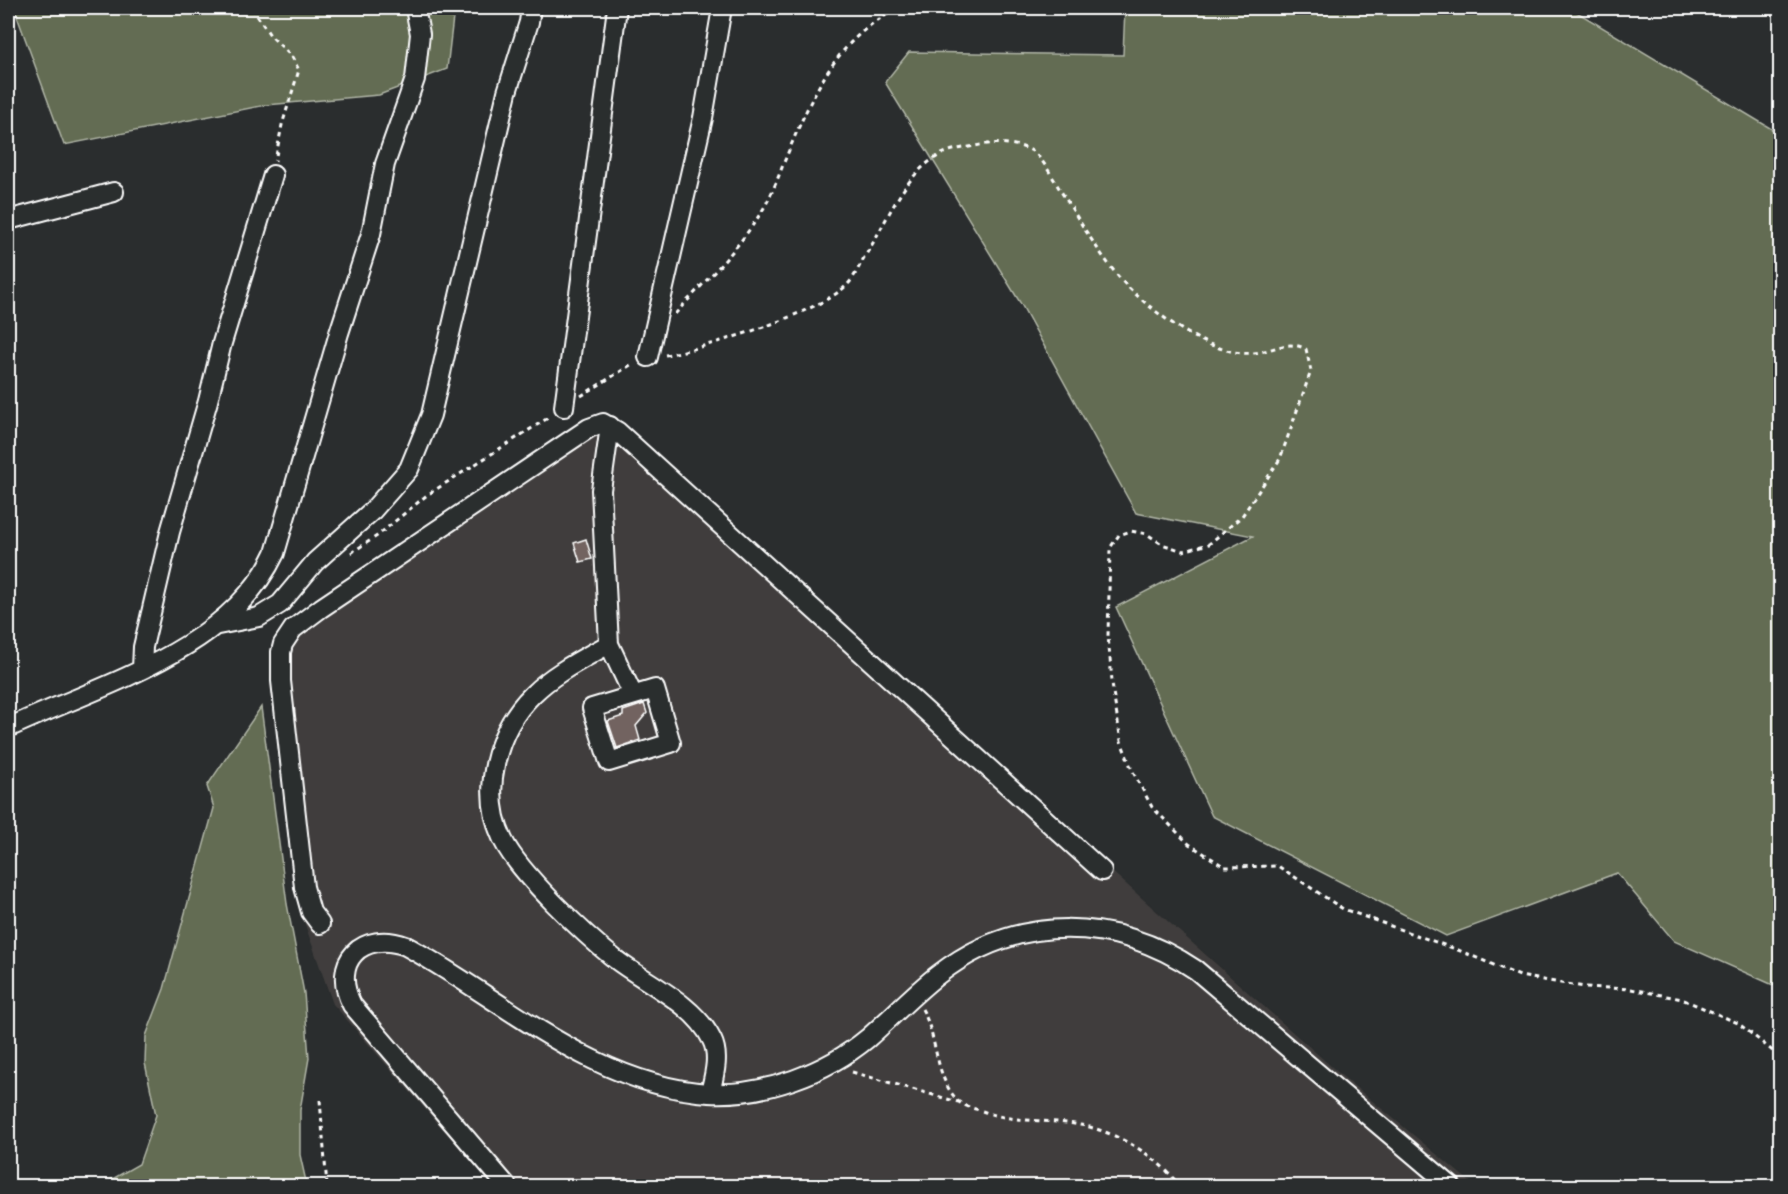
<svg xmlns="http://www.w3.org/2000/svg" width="1788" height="1194" viewBox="0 0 1788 1194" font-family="Mynerve,sans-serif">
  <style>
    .built { fill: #403e3d }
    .green { fill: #636c52; stroke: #b1b6a8; stroke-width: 1.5 }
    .building { fill: #726460; stroke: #fff; stroke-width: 1.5 }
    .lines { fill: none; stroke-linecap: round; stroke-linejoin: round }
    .minor-casing { stroke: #fff; stroke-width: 22 }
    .path { stroke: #fff; stroke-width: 3; stroke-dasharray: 4.5 4.5; stroke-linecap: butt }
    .minor { stroke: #2a2d2e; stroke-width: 18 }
  </style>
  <rect width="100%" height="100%" fill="#2a2d2e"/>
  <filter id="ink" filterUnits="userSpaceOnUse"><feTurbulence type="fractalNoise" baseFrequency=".0167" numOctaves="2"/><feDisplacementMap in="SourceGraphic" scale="12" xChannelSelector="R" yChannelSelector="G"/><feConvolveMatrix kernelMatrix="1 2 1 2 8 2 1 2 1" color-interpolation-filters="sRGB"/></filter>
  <g filter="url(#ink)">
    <path class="built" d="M 604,412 L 1118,877 L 1342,1076 L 1475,1186 L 493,1186 L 333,1004 L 302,916 L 275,665 L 294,621 Z"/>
    <path class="green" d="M 14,8 L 454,8 L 454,9 L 447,69 L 379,95 L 266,105 L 64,145 Z
      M 1125,8 L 1573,8 L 1575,11 L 1780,134 L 1780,988 L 1674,941 L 1617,873 L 1446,936 L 1212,816 L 1116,607 L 1253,536 L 1136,513 L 1021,304 L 885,82 L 909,52 L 1123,55 Z
      M 261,707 L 287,904 L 304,993 L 309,1058 L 300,1110 L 300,1155 L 307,1186 L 100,1186 L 139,1164 L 156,1115 L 145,1063 L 146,1036 L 164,989 L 214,808 L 207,786 Z"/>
    <path class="building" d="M 586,539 L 592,559 L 580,562 L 574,543 Z
      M 644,704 L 647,713 L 636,726 L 640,740 L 617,748 L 608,721 L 623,716 L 623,711 Z"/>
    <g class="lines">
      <defs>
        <path id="minor" d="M 8,220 L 114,192
          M 648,357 L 703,118 L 722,8
          M 564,407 L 617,8
          M 610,426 L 601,490 L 609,644 L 633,695
          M 218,625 L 259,617 L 280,604 L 315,562 L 373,510 L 409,469 L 431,415 L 507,92 L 529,22 L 531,8
          M 609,644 C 583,659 554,673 533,694 C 496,730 480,792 503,840 C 519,873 585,935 615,959 C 646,983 694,1003 712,1040 C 720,1056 714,1076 710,1093
          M 142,669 L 143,647 L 170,532 L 208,401 L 222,343 L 273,175
          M 655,689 L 671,743 L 609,762 L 592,708 Z
          M 8,728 C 100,685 229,651 275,553 L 339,333 L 371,234 L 385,164 L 415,79 L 420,34 L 415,8
          M 320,924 L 311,912 L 304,887 L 281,681 L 281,652 L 283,644 L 293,629 L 321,608 L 589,428 L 603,423 L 617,431 L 1102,871
          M 507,1186 L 352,1005 C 330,962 362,930 406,946 C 503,999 594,1086 709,1093 C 764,1096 826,1073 868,1038 C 892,1017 914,993 939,974 C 1018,913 1115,916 1196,970 L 1451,1186"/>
      </defs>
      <use href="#minor" class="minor-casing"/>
      <path class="path" d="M 252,8 L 270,35 L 292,57 L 299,70 L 282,125 L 275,161
        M 675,314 C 707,279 741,247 765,206 C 774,190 780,172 787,155 C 812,95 837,36 900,8
        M 665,355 C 706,348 816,314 846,286 C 854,279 859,266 865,256 C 888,221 903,172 944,153 C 953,149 965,148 975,146 C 992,142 1016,142 1032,151 C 1043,157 1058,188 1066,199 C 1081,224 1109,269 1129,288 C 1158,316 1212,357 1254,353 C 1274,351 1286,339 1306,349 L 1311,371 L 1280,459 L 1242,516 L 1209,544 L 1183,551 L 1162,544 L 1147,534 L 1131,531 L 1119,535 L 1110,548 L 1108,636 L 1113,692 L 1121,741 L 1132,770 L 1152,807 L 1189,844 L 1225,867 L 1278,866 L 1343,909 L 1458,950 L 1520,976 L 1584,987 L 1631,989 L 1682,999 L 1738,1023 L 1780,1057
        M 581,396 L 634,363
        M 351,553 L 377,536 L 427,495 L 551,416
        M 922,1009 C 938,1037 934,1078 959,1102 C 965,1107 977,1109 985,1112 C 1015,1123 1049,1119 1080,1125 C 1115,1131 1160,1157 1179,1186
        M 852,1072 L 958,1102
        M 320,1100 L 327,1186"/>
      <use href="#minor" class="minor"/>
    </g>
  </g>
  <rect width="1788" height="1194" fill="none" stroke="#2a2d2e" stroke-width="30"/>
  <rect x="15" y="15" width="1758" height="1164" fill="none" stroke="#fff" stroke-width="2" filter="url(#ink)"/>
</svg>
